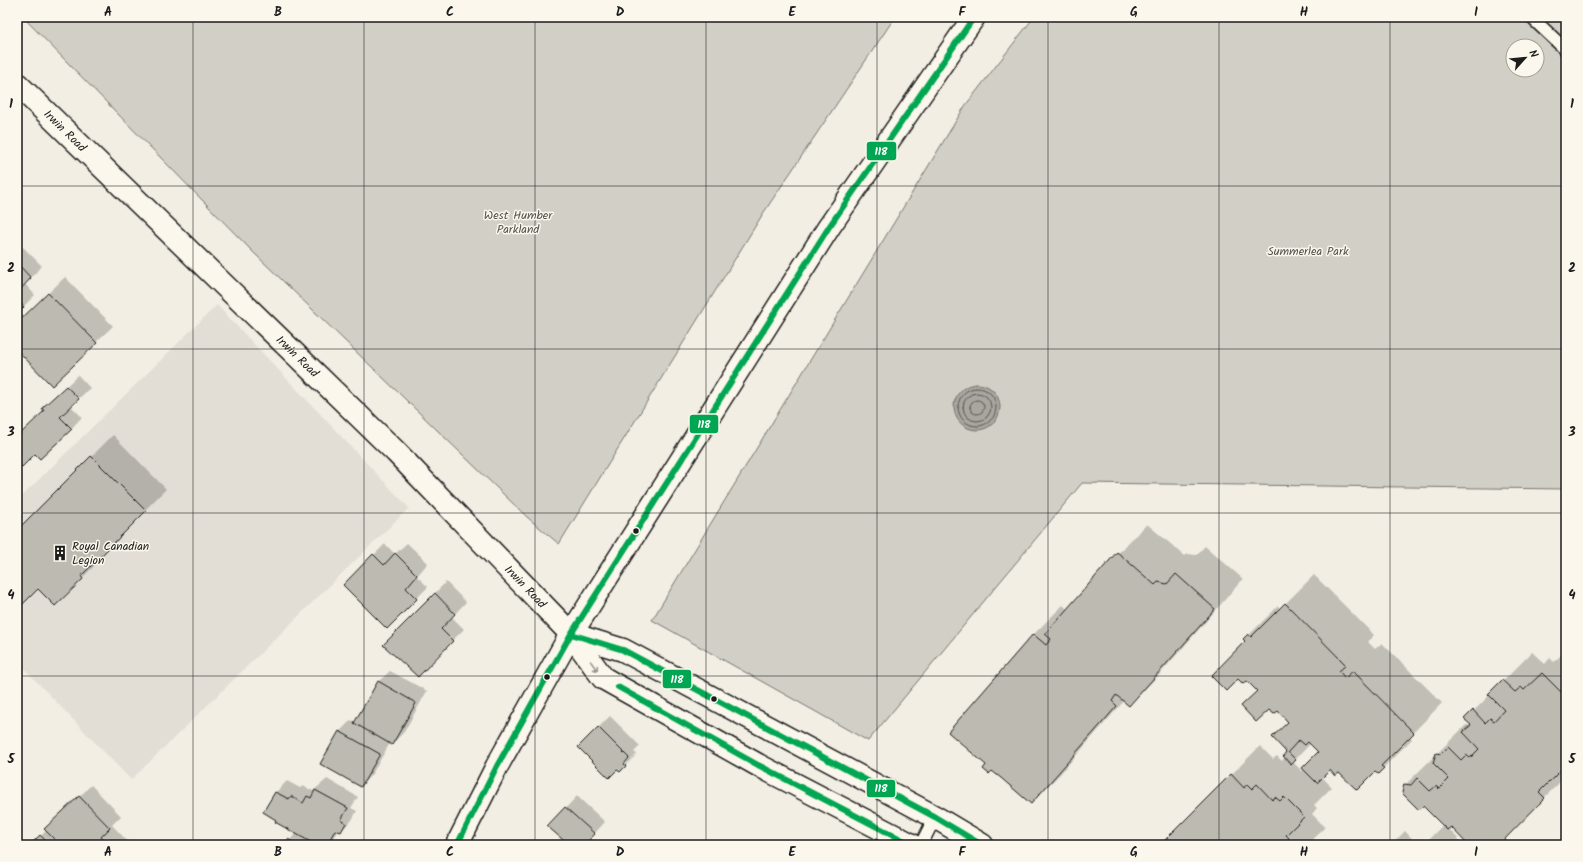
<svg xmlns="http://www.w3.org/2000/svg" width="1583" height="862" viewBox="0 0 1583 862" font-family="Kalam,sans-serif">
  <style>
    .built { fill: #e2ded5 }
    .green { fill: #d2cfc6; stroke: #777671; fill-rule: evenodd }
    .water { fill: #a9a6a0; stroke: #716f6b }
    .shadow { fill: #0003; fill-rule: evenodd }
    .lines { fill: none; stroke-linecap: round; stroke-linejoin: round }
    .shore { stroke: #545351; stroke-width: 1 }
    .building { fill: #bdbab1; stroke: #1c1c1c }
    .lane-casing { stroke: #1c1c1c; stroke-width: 15 }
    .street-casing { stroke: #1c1c1c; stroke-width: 25 }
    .secondary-casing { stroke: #1c1c1c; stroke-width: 25 }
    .lane { stroke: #fbf7ec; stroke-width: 12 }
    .street { stroke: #fbf7ec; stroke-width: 22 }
    .secondary { stroke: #fbf7ec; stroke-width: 22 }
    .bus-1-casing { stroke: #fbf7ec; stroke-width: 9 }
    .bus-1 { stroke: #00a651; stroke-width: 6 }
    .oneway { stroke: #97948e }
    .grid { fill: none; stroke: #1c1c1c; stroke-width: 1; stroke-opacity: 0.55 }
    .bus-dot { fill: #1c1c1c; stroke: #fbf7ec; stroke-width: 1.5 }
    .labels { text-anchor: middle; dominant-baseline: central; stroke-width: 3; stroke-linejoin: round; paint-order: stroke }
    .street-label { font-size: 12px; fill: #1c1c1c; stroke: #fbf7ec }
    .park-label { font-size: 12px; fill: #53524f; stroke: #fbf7ec }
    .poi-label { font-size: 12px; fill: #1c1c1c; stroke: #fbf7ec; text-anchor: start }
    .line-badge { stroke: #fbf7ec; stroke-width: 1.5 }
    .badge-label { font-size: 11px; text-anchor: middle; font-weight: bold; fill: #fff }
    .neatline { fill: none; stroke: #1c1c1c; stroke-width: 1.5 }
    .grid-label { font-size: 13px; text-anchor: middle; font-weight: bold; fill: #1c1c1c }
  </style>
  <rect width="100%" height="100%" fill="#f2eee4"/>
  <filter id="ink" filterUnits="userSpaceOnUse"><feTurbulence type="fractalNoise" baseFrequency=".025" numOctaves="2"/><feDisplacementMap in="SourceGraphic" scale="8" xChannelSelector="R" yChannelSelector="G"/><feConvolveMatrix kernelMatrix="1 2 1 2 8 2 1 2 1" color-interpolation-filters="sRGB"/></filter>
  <g filter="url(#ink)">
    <path class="built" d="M 217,305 L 409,508 L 131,780 L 17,661 L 17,501 Z"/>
    <path class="green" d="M 23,17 L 895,17 L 764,212 L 559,544 L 527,517 L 253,252 Z
      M 1034,17 L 1566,17 L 1566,489 L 1082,483 L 868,741 L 652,620 L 965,106 ZM 1513,46 L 1537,46 L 1537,70 L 1513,70 Z"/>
    <path class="water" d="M954 407a23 23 0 1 1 46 0a23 23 0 1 1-46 0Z"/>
    <path class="shadow" d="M 17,157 L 21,162 L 17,166 Z
      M 23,247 L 42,266 L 25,284 L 35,295 L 17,313 L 17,252 Z
      M 65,277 L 113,326 L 96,342 L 17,348 L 17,324 Z
      M 78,375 L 90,388 L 71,406 L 82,417 L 71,429 L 35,453 L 17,460 L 17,438 L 45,411 L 55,397 Z
      M 113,435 L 166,489 L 101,554 L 104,556 L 55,605 L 38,587 L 17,608 L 17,531 Z
      M 1147,524 L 1185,556 L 1188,554 L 1196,555 L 1205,546 L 1243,579 L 1158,676 L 1129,705 L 1124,701 L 1060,774 L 1031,803 L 949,732 L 1034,634 L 1063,605 L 1068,610 L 1118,553 Z
      M 407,543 L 428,563 L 417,576 L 428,587 L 387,627 L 344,585 L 385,544 L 395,554 Z
      M 1314,575 L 1374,635 L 1368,642 L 1375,649 L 1382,643 L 1442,703 L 1410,736 L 1412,739 L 1378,773 L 1376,770 L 1339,771 L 1330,769 L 1322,777 L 1332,787 L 1314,805 L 1317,808 L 1312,814 L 1325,827 L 1307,845 L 1161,845 L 1260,746 L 1273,759 L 1277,756 L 1282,761 L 1285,757 L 1288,752 L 1289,722 L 1258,691 L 1247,641 L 1245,639 L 1278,606 L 1280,609 ZM 1311,743 L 1319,752 L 1302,771 L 1293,762 Z
      M 446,582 L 466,602 L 452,617 L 464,629 L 418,675 L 384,644 Z
      M 1566,650 L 1566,776 L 1497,845 L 1391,845 L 1405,831 L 1417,844 L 1422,839 L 1426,842 L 1443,825 L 1405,785 L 1466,725 L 1472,726 L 1466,719 L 1532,652 L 1545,664 L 1550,658 L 1554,662 ZM 1451,826 L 1465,840 L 1462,843 L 1448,828 Z
      M 390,671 L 427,691 L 404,732 L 392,744 L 390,743 L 372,774 L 361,786 L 322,764 L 340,731 L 351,720 L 356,722 L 378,682 Z
      M 610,716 L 640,746 L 634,752 L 637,754 L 620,771 L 579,747 Z
      M 327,779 L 358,797 L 351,808 L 357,811 L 352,820 L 341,831 L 339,830 L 329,845 L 286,845 L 296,833 L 265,812 L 276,792 L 287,781 L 300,788 L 303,786 L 313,791 Z
      M 91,785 L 121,816 L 112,825 L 131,845 L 32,845 Z
      M 577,796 L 605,822 L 584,845 L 570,845 L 549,826 Z"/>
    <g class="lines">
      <path class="shore" d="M958 407a19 19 0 1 1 38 0a19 19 0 1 1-38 0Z
        M963 407a14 14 0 1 1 28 0a14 14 0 1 1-28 0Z
        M970 407a7 7 0 1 1 14 0a7 7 0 1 1-14 0Z"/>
    </g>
    <path class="building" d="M 17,263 L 31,278 L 17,293 Z
      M 48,293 L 97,343 L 52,386 L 17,350 L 17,323 Z
      M 17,299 L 24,307 L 17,314 Z
      M 66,386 L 79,399 L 60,417 L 72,429 L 40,459 L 35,454 L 22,467 L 17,461 L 17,437 L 44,411 L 42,408 Z
      M 91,456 L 146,511 L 81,576 L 83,579 L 55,606 L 38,589 L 17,610 L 17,530 Z
      M 1117,552 L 1155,585 L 1158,582 L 1167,584 L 1176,574 L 1215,609 L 1129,706 L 1116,695 L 1112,701 L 1117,706 L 1031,804 L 1001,778 L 992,771 L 989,774 L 983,769 L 986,765 L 948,732 L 1033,634 L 1046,645 L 1051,639 L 1045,634 Z
      M 395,553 L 417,575 L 406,588 L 417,599 L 387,629 L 343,585 L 373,554 L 384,565 Z
      M 435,593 L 455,614 L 441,629 L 453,641 L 418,677 L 383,645 Z
      M 1285,603 L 1346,665 L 1339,671 L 1345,678 L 1353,671 L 1414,733 L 1381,766 L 1384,768 L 1378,774 L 1375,772 L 1357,790 L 1339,773 L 1335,776 L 1330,770 L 1317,783 L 1302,768 L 1318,752 L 1308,742 L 1305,745 L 1299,740 L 1288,752 L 1296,760 L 1291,765 L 1283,756 L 1286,752 L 1272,737 L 1288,722 L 1278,711 L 1274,714 L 1269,710 L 1256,722 L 1241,706 L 1257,691 L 1247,681 L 1243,684 L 1238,679 L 1226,691 L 1211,676 L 1245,641 L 1243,639 L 1248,634 L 1251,637 Z
      M 1542,673 L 1561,692 L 1563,689 L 1566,693 L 1566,765 L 1539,792 L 1545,798 L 1499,845 L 1468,845 L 1451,827 L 1447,830 L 1423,806 L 1419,810 L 1402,793 L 1404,784 L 1411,785 L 1417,778 L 1430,791 L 1436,786 L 1439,789 L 1449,779 L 1433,763 L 1436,753 L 1441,754 L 1448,747 L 1461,760 L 1466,755 L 1470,758 L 1479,749 L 1463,732 L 1471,725 L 1464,719 L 1473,710 L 1485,723 L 1490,718 L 1494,721 L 1504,710 L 1488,694 L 1502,680 L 1515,692 L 1521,687 L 1524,690 Z
      M 378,681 L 416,703 L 392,745 L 354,723 Z
      M 598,727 L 629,758 L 624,764 L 626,766 L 620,772 L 617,770 L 609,778 L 578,747 Z
      M 339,731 L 380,754 L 361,787 L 320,764 Z
      M 1231,774 L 1244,788 L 1247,784 L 1252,789 L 1257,784 L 1272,800 L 1275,797 L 1280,801 L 1284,797 L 1304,817 L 1286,835 L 1289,838 L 1283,844 L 1284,845 L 1160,845 Z
      M 315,790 L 348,808 L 341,820 L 346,823 L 341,832 L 335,830 L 327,845 L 316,845 L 275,822 L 276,820 L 263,812 L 275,792 L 289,799 L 291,796 L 303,803 L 307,796 L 311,798 Z
      M 79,796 L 110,828 L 101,837 L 108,845 L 60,845 L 44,829 Z
      M 565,807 L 595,834 L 584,845 L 569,845 L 547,826 Z
      M 40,835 L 50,845 L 30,845 Z
      M 288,839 L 298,845 L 284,845 Z"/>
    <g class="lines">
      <defs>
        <path id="lane" d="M 1531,17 L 1566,50
          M 921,845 L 935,817"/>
        <g id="street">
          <path id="s1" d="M 17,84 L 396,452 L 571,634 L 603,678 L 758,765 L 912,845"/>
          <path d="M 571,634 L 623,650 L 935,817 L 982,845"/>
        </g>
        <path id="secondary" d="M 457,845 L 497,766 L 571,634 L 829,227 L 974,17"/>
      </defs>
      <use href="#lane" class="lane-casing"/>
      <use href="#street" class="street-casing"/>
      <use href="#secondary" class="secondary-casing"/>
      <use href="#lane" class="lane"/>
      <use href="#street" class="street"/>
      <use href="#secondary" class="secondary"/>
      <defs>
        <path id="bus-1" d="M 571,634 L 623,650 L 935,817 L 982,845
          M 618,687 L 758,765 L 912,845
          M 457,845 L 497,766 L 571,634 L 829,227 L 974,17"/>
      </defs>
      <use href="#bus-1" class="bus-1-casing"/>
      <use href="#bus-1" class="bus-1"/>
    </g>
    <defs><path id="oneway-shaft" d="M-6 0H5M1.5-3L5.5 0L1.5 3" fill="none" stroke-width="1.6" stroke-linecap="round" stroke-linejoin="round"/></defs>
    <use class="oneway" href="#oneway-shaft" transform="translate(594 666) rotate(54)"/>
  </g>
  <path class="grid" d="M 193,17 L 193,845M 364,17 L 364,845M 535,17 L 535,845M 706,17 L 706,845M 877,17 L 877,845M 1048,17 L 1048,845M 1219,17 L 1219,845M 1390,17 L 1390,845M 17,186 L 1566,186M 17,349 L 1566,349M 17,513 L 1566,513M 17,676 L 1566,676"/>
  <defs>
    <symbol id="building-bare" viewBox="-9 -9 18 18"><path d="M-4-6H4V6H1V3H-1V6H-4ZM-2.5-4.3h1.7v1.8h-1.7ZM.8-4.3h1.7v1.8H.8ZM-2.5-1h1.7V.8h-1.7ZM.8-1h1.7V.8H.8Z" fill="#1c1c1c" stroke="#fbf7ec" stroke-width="2.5" paint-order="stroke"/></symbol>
  </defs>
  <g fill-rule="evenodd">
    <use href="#building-bare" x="49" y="542" width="22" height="22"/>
  </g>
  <g class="bus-dot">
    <circle cx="636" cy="531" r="3.5"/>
    <circle cx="547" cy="677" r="3.5"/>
    <circle cx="714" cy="699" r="3.5"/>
  </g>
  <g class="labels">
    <g class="street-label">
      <text stroke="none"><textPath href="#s1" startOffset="67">Irwin Road</textPath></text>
      <text stroke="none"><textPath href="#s1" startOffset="391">Irwin Road</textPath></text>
      <text stroke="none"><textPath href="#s1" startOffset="715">Irwin Road</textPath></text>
    </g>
    <g class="park-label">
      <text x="518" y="215">West Humber<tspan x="518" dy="14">Parkland</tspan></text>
      <text x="1308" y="251">Summerlea Park</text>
    </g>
    <g class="poi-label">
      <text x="72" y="546">Royal Canadian<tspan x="72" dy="14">Legion</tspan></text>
    </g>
  </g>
  <g class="line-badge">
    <rect x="866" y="141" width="31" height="20" rx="4" fill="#00a651"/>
    <rect x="689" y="414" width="30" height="20" rx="4" fill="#00a651"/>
    <rect x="662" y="669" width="30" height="20" rx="4" fill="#00a651"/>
    <rect x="866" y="779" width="30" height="19" rx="4" fill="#00a651"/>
  </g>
  <g class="badge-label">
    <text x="881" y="155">118</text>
    <text x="704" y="428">118</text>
    <text x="677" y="683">118</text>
    <text x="881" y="792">118</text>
  </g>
  <rect width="1583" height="862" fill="none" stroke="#fbf7ec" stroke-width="44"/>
  <g transform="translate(1525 58) rotate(63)"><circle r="19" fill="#fbf7ec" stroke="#a29f99"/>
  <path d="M0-3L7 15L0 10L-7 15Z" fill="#1c1c1c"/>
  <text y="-6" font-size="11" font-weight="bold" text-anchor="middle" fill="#1c1c1c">N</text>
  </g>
  <rect x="22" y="22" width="1539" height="818" class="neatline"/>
  <g class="grid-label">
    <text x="108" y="16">A</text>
    <text x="278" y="16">B</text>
    <text x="450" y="16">C</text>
    <text x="620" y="16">D</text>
    <text x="792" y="16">E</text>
    <text x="962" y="16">F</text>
    <text x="1134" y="16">G</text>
    <text x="1304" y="16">H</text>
    <text x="1476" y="16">I</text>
    <text x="11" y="108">1</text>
    <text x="1572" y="108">1</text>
    <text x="11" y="272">2</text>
    <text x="1572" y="272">2</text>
    <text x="11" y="436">3</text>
    <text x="1572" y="436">3</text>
    <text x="11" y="599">4</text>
    <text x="1572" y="599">4</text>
    <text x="11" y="763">5</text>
    <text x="1572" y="763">5</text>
    <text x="108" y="856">A</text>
    <text x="278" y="856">B</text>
    <text x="450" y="856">C</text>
    <text x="620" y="856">D</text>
    <text x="792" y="856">E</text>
    <text x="962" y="856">F</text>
    <text x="1134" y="856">G</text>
    <text x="1304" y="856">H</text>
    <text x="1476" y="856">I</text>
  </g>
</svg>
